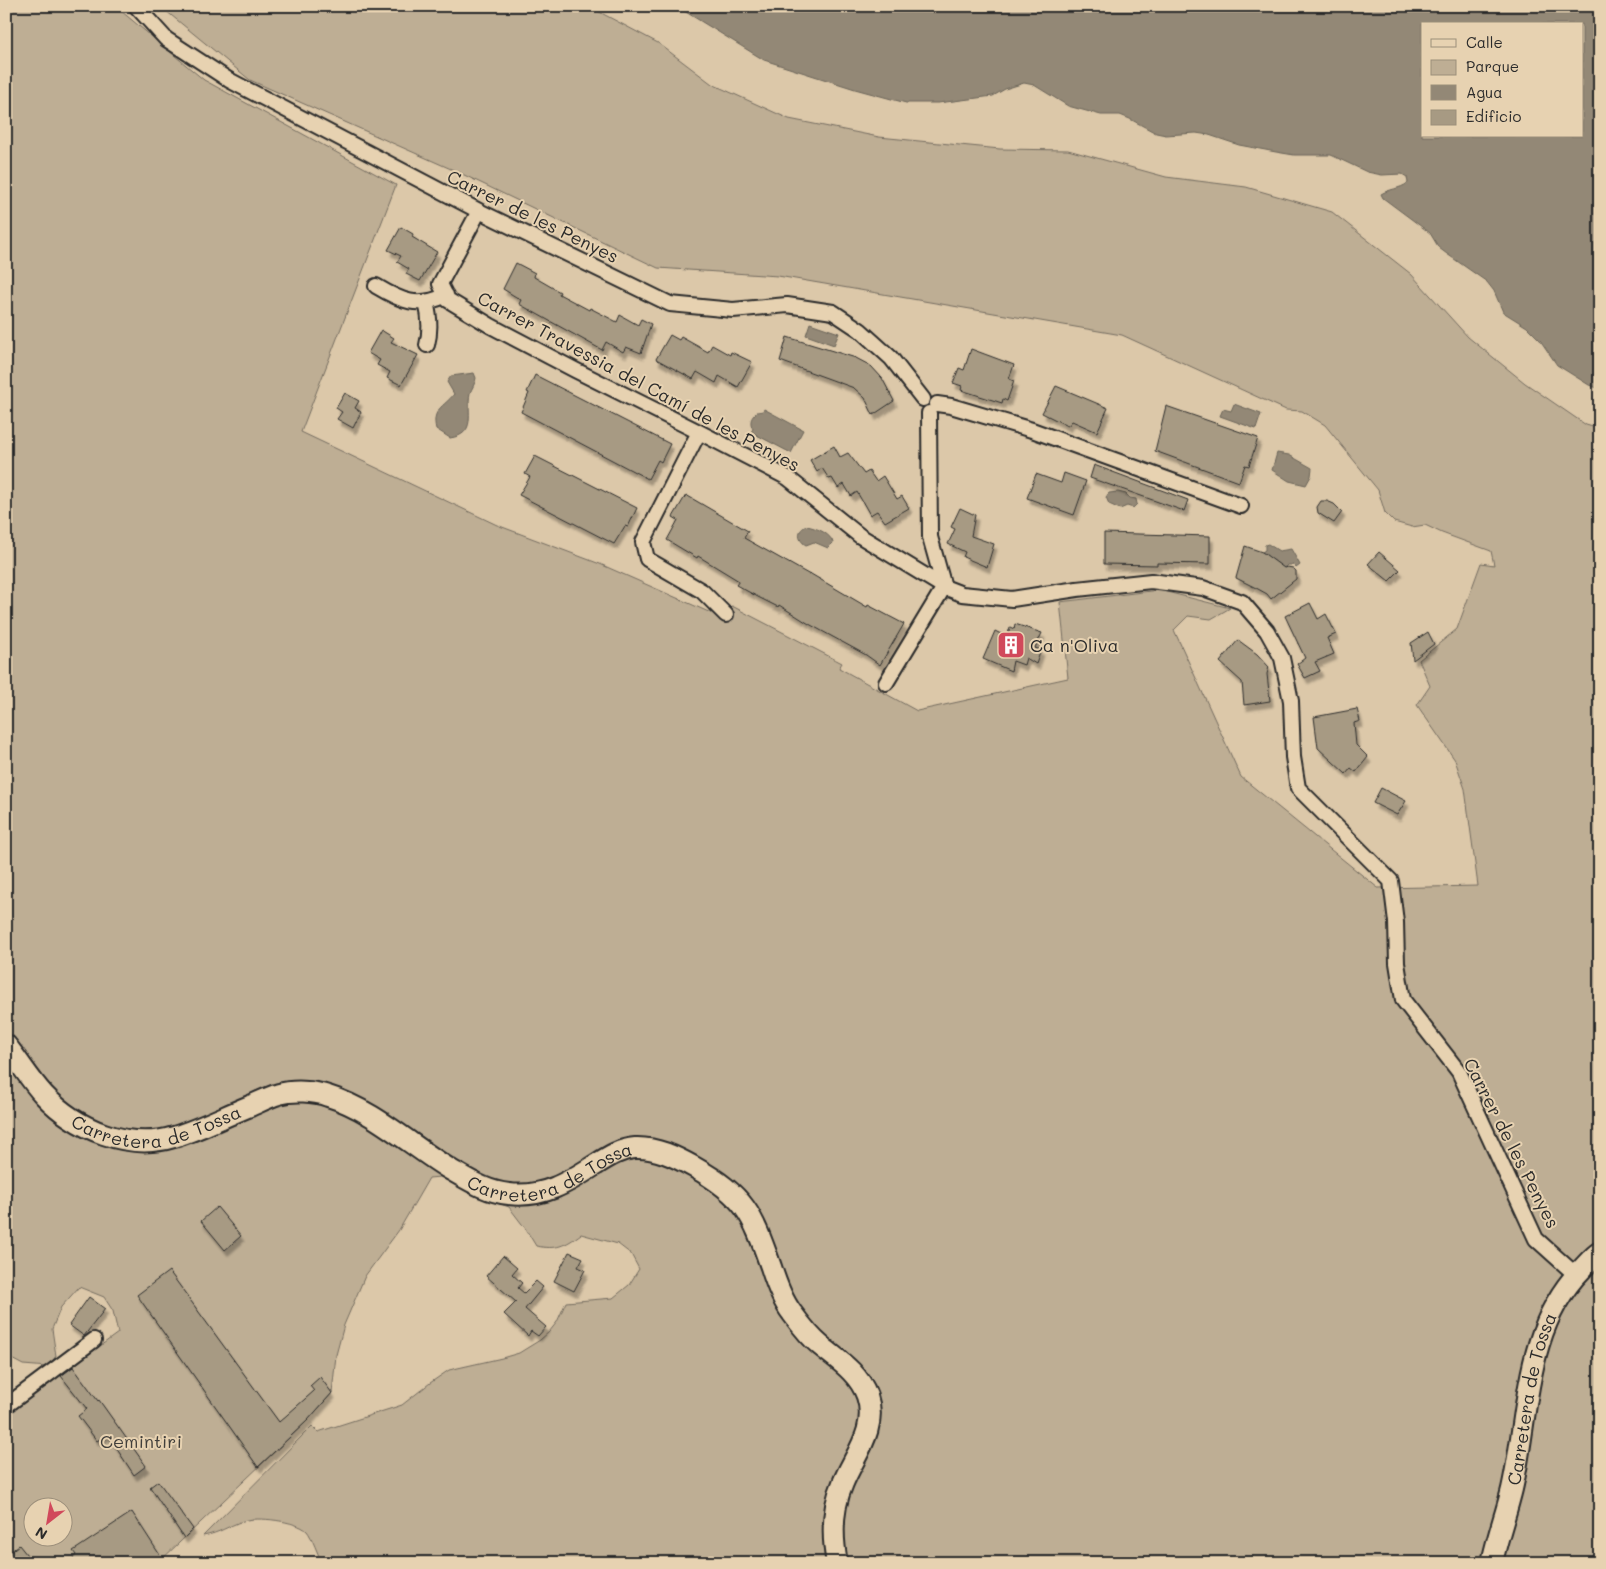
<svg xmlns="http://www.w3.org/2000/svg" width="1606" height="1569" viewBox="0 0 1606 1569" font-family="Mali,sans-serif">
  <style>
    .green { fill: #beae94; stroke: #746c60; fill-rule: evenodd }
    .water { fill: #938876; stroke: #696358; fill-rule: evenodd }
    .building { fill: #a79a83; stroke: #2b2b2b; filter: url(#shadow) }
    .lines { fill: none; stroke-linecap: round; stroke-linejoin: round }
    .minor-casing { stroke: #2b2b2b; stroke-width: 18 }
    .secondary-casing { stroke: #2b2b2b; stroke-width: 24 }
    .minor { stroke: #e7d2b1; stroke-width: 14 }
    .secondary { stroke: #e7d2b1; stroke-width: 20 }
    .labels { text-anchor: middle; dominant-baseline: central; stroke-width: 4; stroke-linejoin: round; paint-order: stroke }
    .street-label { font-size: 18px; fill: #2b2b2b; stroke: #e7d2b1 }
    .poi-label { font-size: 18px; fill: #2b2b2b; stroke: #e7d2b1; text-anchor: start }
    .park-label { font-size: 18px; fill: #413f3b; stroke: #e7d2b1 }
  </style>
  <defs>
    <filter id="shadow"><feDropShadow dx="3" dy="5.5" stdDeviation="1" flood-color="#0004"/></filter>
  </defs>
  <rect width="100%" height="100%" fill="#dcc8a9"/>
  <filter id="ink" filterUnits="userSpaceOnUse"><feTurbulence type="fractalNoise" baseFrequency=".02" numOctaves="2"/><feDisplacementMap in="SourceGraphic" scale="10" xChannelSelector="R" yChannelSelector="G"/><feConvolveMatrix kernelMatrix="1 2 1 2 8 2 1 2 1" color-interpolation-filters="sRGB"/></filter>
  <g filter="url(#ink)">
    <path class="green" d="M 6,6 L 115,6 L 204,80 L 396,185 L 301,432 L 497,525 L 600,564 L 711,613 L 732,606 L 842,663 L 839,668 L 917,711 L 1068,678 L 1060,602 L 1159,590 L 1230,608 L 1211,619 L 1188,616 L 1174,630 L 1241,777 L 1378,888 L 1478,886 L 1465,789 L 1455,760 L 1417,705 L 1430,686 L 1419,660 L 1457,629 L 1481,563 L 1494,565 L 1491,551 L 1442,533 L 1425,525 L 1412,527 L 1394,522 L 1385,513 L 1378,490 L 1325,425 L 1302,411 L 1286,410 L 1122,335 L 778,276 L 658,268 L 460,173 L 250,80 L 160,6 L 588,6 L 658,43 L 712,84 L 789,119 L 879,137 L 1000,149 L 1068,150 L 1166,177 L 1246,187 L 1332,212 L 1411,274 L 1468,337 L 1525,383 L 1586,425 L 1600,429 L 1600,1563 L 322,1563 C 318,1555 312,1537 307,1531 C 297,1521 256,1516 243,1521 C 228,1526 220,1533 203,1536 L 312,1426 L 318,1432 L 402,1405 L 430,1383 L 449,1370 L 502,1358 L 519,1353 L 540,1340 L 549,1332 L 557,1322 L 566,1302 L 613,1298 L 629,1285 L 639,1269 L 631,1254 L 618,1244 L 581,1234 C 565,1246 556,1250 536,1246 L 525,1228 L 509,1207 L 483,1198 L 440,1177 L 429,1178 L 399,1230 L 365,1276 L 344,1325 L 336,1355 L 332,1393 L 308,1420 L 158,1563 L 6,1563 L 6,1414 L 118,1333 L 113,1311 L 104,1297 L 79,1287 L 61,1307 L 52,1329 L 56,1356 L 48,1367 L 23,1365 L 6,1356 ZM 32,1506 L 62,1506 L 62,1536 L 32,1536 Z"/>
    <path class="water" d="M 676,6 L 1600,6 L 1600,389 L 1589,385 L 1557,365 L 1540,340 L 1527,327 L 1503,312 L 1494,291 L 1487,282 L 1447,254 L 1439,248 L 1430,233 L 1383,198 L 1381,194 C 1389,189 1400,189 1408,183 L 1407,177 L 1402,174 L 1382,175 L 1367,172 L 1331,155 L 1294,155 L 1276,152 L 1239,145 L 1209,135 L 1196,133 L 1166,135 L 1156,133 L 1130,119 L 1120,115 L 1101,115 L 1068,106 L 1034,85 L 1024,83 L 1005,89 L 993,96 L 938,103 L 906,103 L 855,89 L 764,60 ZM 1422,24 L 1582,24 L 1582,136 L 1422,136 Z
      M 810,323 L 839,333 L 834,345 L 806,335 Z
      M 474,373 L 476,378 C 475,384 472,388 470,393 C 466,412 478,434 450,438 L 436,429 C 431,409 444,407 454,394 L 447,382 L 451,376 Z
      M 1234,404 L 1261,414 L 1256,429 L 1220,416 L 1223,409 L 1231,411 Z
      M 764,409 L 803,430 L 791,453 L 751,432 L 753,429 C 749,422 751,417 757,412 L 763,411 Z
      M 1277,453 L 1289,455 L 1312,468 L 1311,476 L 1306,485 L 1289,481 L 1272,470 Z
      M 1118,492 L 1126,494 L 1130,498 L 1136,499 L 1137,504 L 1133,508 L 1127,506 L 1120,509 L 1109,504 L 1106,497 L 1109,493 Z
      M 807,526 C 816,528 827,532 832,540 L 833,543 L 828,548 L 814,542 L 806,545 C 797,540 797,529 807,526 Z
      M 1268,544 L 1279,551 L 1291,549 L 1300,565 L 1296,568 L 1294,565 L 1287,565 L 1284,568 L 1262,552 L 1265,550 L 1265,545 Z"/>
    <path class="building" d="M 401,227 L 413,234 L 412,237 L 437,252 L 420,281 L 406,274 L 409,269 L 397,262 L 401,256 L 388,250 Z
      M 516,263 L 535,273 L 534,277 L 560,292 L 559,294 L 589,310 L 590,308 L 617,322 L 620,315 L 638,325 L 641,319 L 651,324 L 641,353 L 626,347 L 623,352 L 606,342 L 602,350 L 519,304 L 521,300 L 503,289 Z
      M 381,330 L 394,338 L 391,342 L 418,355 L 401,385 L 387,378 L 390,372 L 377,365 L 380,360 L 368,353 Z
      M 670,335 L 679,340 L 681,337 L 708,352 L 712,345 L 730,355 L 731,352 L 752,362 L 738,387 L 719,376 L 716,383 L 697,372 L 693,379 L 656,359 Z
      M 787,337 L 856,358 L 871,366 L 882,378 L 894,401 L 873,415 L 865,398 L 854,388 L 780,361 Z
      M 971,349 L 1014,365 L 1009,379 L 1014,381 L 1007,401 L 1003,399 L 1002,403 L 961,390 L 962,386 L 953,383 L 959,368 L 964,370 Z
      M 535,375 L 670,444 L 661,462 L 658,460 L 648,479 L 521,412 L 529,393 L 527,392 Z
      M 1056,386 L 1108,408 L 1097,432 L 1072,421 L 1068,426 L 1042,413 Z
      M 345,393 L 359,401 L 355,408 L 361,412 L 353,428 L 337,419 L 342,412 L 336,408 Z
      M 1166,406 L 1258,438 L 1249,466 L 1245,465 L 1239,482 L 1155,451 Z
      M 834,446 L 840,457 L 848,453 L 864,474 L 869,471 L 876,481 L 883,476 L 897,499 L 902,496 L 909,508 L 885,522 L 877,511 L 870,515 L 857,492 L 851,496 L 844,484 L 838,488 L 832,478 L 829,479 L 822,468 L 817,472 L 810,460 Z
      M 535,456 L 637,508 L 628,527 L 625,526 L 614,544 L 519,495 L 530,477 L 525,474 Z
      M 1094,465 L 1188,500 L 1184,511 L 1090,478 Z
      M 1064,473 L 1086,481 L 1074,515 L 1027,498 L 1036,474 L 1061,483 Z
      M 686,495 L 748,531 L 744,538 L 810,575 L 811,574 L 867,607 L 868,605 L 904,624 L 880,665 L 866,655 L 809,624 L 779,605 L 778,607 L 758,597 L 736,585 L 739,581 L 698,556 L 697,558 L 667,540 L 678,520 L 673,517 Z
      M 1321,501 L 1327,501 L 1334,504 L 1342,512 L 1334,523 L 1318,513 L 1317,507 Z
      M 960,508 L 975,515 L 971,536 L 994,544 L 987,567 L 963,557 L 965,552 L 948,544 L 955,529 L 951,527 Z
      M 1104,533 L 1210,536 L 1210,564 L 1157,563 L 1157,565 L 1104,564 Z
      M 1245,546 L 1262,552 L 1284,568 L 1287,567 L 1293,568 L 1296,571 L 1296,579 L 1271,599 L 1267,594 L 1258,589 L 1236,578 Z
      M 1379,552 L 1400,570 L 1389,581 L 1368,564 Z
      M 1310,603 L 1318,619 L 1326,614 L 1336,634 L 1327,638 L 1334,654 L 1315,662 L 1320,671 L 1305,678 L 1297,664 L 1305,658 L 1285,616 Z
      M 1015,624 L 1042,633 L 1035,648 L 1041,650 L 1036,664 L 1026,658 L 1024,665 L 1013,661 L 1011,671 L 983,659 L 995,631 L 1007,637 L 1010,627 L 1014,629 Z
      M 1428,632 L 1434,644 L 1413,660 L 1411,643 Z
      M 1238,640 L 1257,654 L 1269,667 L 1267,674 L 1270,701 L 1244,705 L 1242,682 L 1220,662 Z
      M 1357,709 L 1360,721 L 1354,723 L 1356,745 L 1368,757 L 1356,772 L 1351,768 L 1346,774 L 1318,748 L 1314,717 Z
      M 1381,788 L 1406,801 L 1397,815 L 1373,803 Z
      M 217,1207 L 241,1236 L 225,1250 L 201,1221 Z
      M 569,1252 L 583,1258 L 578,1267 L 585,1270 L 574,1291 L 554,1281 Z
      M 503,1256 L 517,1268 L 512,1274 L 522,1283 L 518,1288 L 524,1293 L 536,1281 L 543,1287 L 525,1309 L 546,1327 L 538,1336 L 531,1331 L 528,1336 L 504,1314 L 516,1302 L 486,1276 Z
      M 169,1271 L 279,1422 L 314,1391 L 310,1386 L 320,1377 L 332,1393 L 308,1420 L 258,1467 L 137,1295 Z
      M 89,1297 L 105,1309 L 84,1336 L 69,1325 Z
      M 73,1367 L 98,1401 L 99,1400 L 146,1466 L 134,1475 L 107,1434 L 97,1441 L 78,1416 L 87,1409 L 61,1376 Z
      M 158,1481 L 193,1529 L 184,1538 L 150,1487 Z
      M 132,1512 L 165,1563 L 69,1563 L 76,1555 L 73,1551 Z
      M 19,1545 L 27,1555 L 16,1563 L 6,1563 L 6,1555 Z"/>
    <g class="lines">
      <defs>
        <path id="minor" d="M 136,6 L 166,39 L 229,80 L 479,211 L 670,304 L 733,310 L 787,305 L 833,312 L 860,330 L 891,358 L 923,399
          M 479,211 L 440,284 L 448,300 L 491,326 L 575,370 L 699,432 L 788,478 L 860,536 L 944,587 L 962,594 L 1012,599 L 1077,589 L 1151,581 L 1203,588 L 1242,602 L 1267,631 L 1282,658 L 1291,701 L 1293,757 L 1298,788 L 1391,881 L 1396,922 L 1397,963 L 1403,1000 L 1459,1072 L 1536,1239 L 1576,1275
          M 376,286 C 401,301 418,309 446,295
          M 426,302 C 430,317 431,330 427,345
          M 937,404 L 951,406 L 1032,430 L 1241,506
          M 929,413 L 930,537 L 944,587
          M 699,432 L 643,542 L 647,559 L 702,591 L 726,615
          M 886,683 L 944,587
          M 6,1406 L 94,1340"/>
        <g id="secondary">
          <path id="s1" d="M 6,1045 C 19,1061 30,1080 44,1095 C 76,1129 128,1151 174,1137 C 200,1129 225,1116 250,1106 C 259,1102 269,1097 279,1094 C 293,1090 314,1091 328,1096 C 374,1110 411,1146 451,1170 C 470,1181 487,1192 509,1194 C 543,1198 567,1183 595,1165 C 608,1157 620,1149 635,1148 C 656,1147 676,1157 694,1167 C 745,1196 752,1213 771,1267 C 776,1283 782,1300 792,1313 C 800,1324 810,1337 821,1346 C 838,1360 859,1373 867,1396 C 878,1429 855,1454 843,1483 C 832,1508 832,1537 837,1563"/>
          <path id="s2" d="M 1492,1563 C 1497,1538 1506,1514 1512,1489 C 1529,1415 1524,1328 1581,1270 C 1587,1264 1593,1256 1600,1252"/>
        </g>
      </defs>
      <use href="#minor" class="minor-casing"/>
      <use href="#secondary" class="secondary-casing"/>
      <use href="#minor" class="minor"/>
      <use href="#secondary" class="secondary"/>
    </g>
  </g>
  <defs>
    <symbol id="building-square" viewBox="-11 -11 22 22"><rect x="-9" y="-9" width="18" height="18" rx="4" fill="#d1495b" stroke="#e7d2b1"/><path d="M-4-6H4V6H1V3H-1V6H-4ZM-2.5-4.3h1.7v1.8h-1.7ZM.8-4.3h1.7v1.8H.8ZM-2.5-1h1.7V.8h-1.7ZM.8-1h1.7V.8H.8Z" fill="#fff"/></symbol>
  </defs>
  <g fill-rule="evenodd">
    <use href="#building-square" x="995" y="629" width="32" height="32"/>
  </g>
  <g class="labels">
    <g class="street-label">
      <text transform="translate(533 216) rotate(26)">Carrer de les Penyes</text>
      <text transform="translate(639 381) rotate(28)">Carrer Travessia del Camí de les Penyes</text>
      <text stroke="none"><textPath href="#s1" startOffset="189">Carretera de Tossa</textPath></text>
      <text transform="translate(1512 1143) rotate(63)">Carrer de les Penyes</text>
      <text stroke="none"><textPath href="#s1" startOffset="622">Carretera de Tossa</textPath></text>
      <text stroke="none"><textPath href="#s2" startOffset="169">Carretera de Tossa</textPath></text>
    </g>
    <g class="poi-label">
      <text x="1030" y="645">Ca n'Oliva</text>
    </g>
    <g class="park-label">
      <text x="141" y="1441">Cemintiri</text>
    </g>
  </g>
  <rect width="1606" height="1569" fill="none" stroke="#e7d2b1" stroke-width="25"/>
  <rect x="12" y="12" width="1581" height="1544" fill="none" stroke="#2b2b2b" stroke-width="2" filter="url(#ink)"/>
  <rect x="1421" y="22" width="162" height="115" fill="#e7d2b1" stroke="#9c8f7b"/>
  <rect x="1431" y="39" width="25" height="8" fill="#e7d2b1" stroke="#9c8f7b"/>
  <text x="1466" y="48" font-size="15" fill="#2b2b2b">Calle</text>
  <rect x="1431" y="60" width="25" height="15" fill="#beae94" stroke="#9c8f7b"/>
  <text x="1466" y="72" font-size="15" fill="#2b2b2b">Parque</text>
  <rect x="1431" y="85" width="25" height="15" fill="#938876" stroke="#9c8f7b"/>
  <text x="1466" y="98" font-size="15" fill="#2b2b2b">Agua</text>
  <rect x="1431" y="110" width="25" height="15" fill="#a79a83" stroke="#9c8f7b"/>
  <text x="1466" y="122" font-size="15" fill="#2b2b2b">Edificio</text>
  <g transform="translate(48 1522) rotate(211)"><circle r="24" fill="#e7d2b1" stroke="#9c8f7b"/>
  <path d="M0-4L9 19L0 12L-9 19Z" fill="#d1495b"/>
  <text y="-8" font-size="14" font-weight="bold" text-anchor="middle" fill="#2b2b2b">N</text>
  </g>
</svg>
